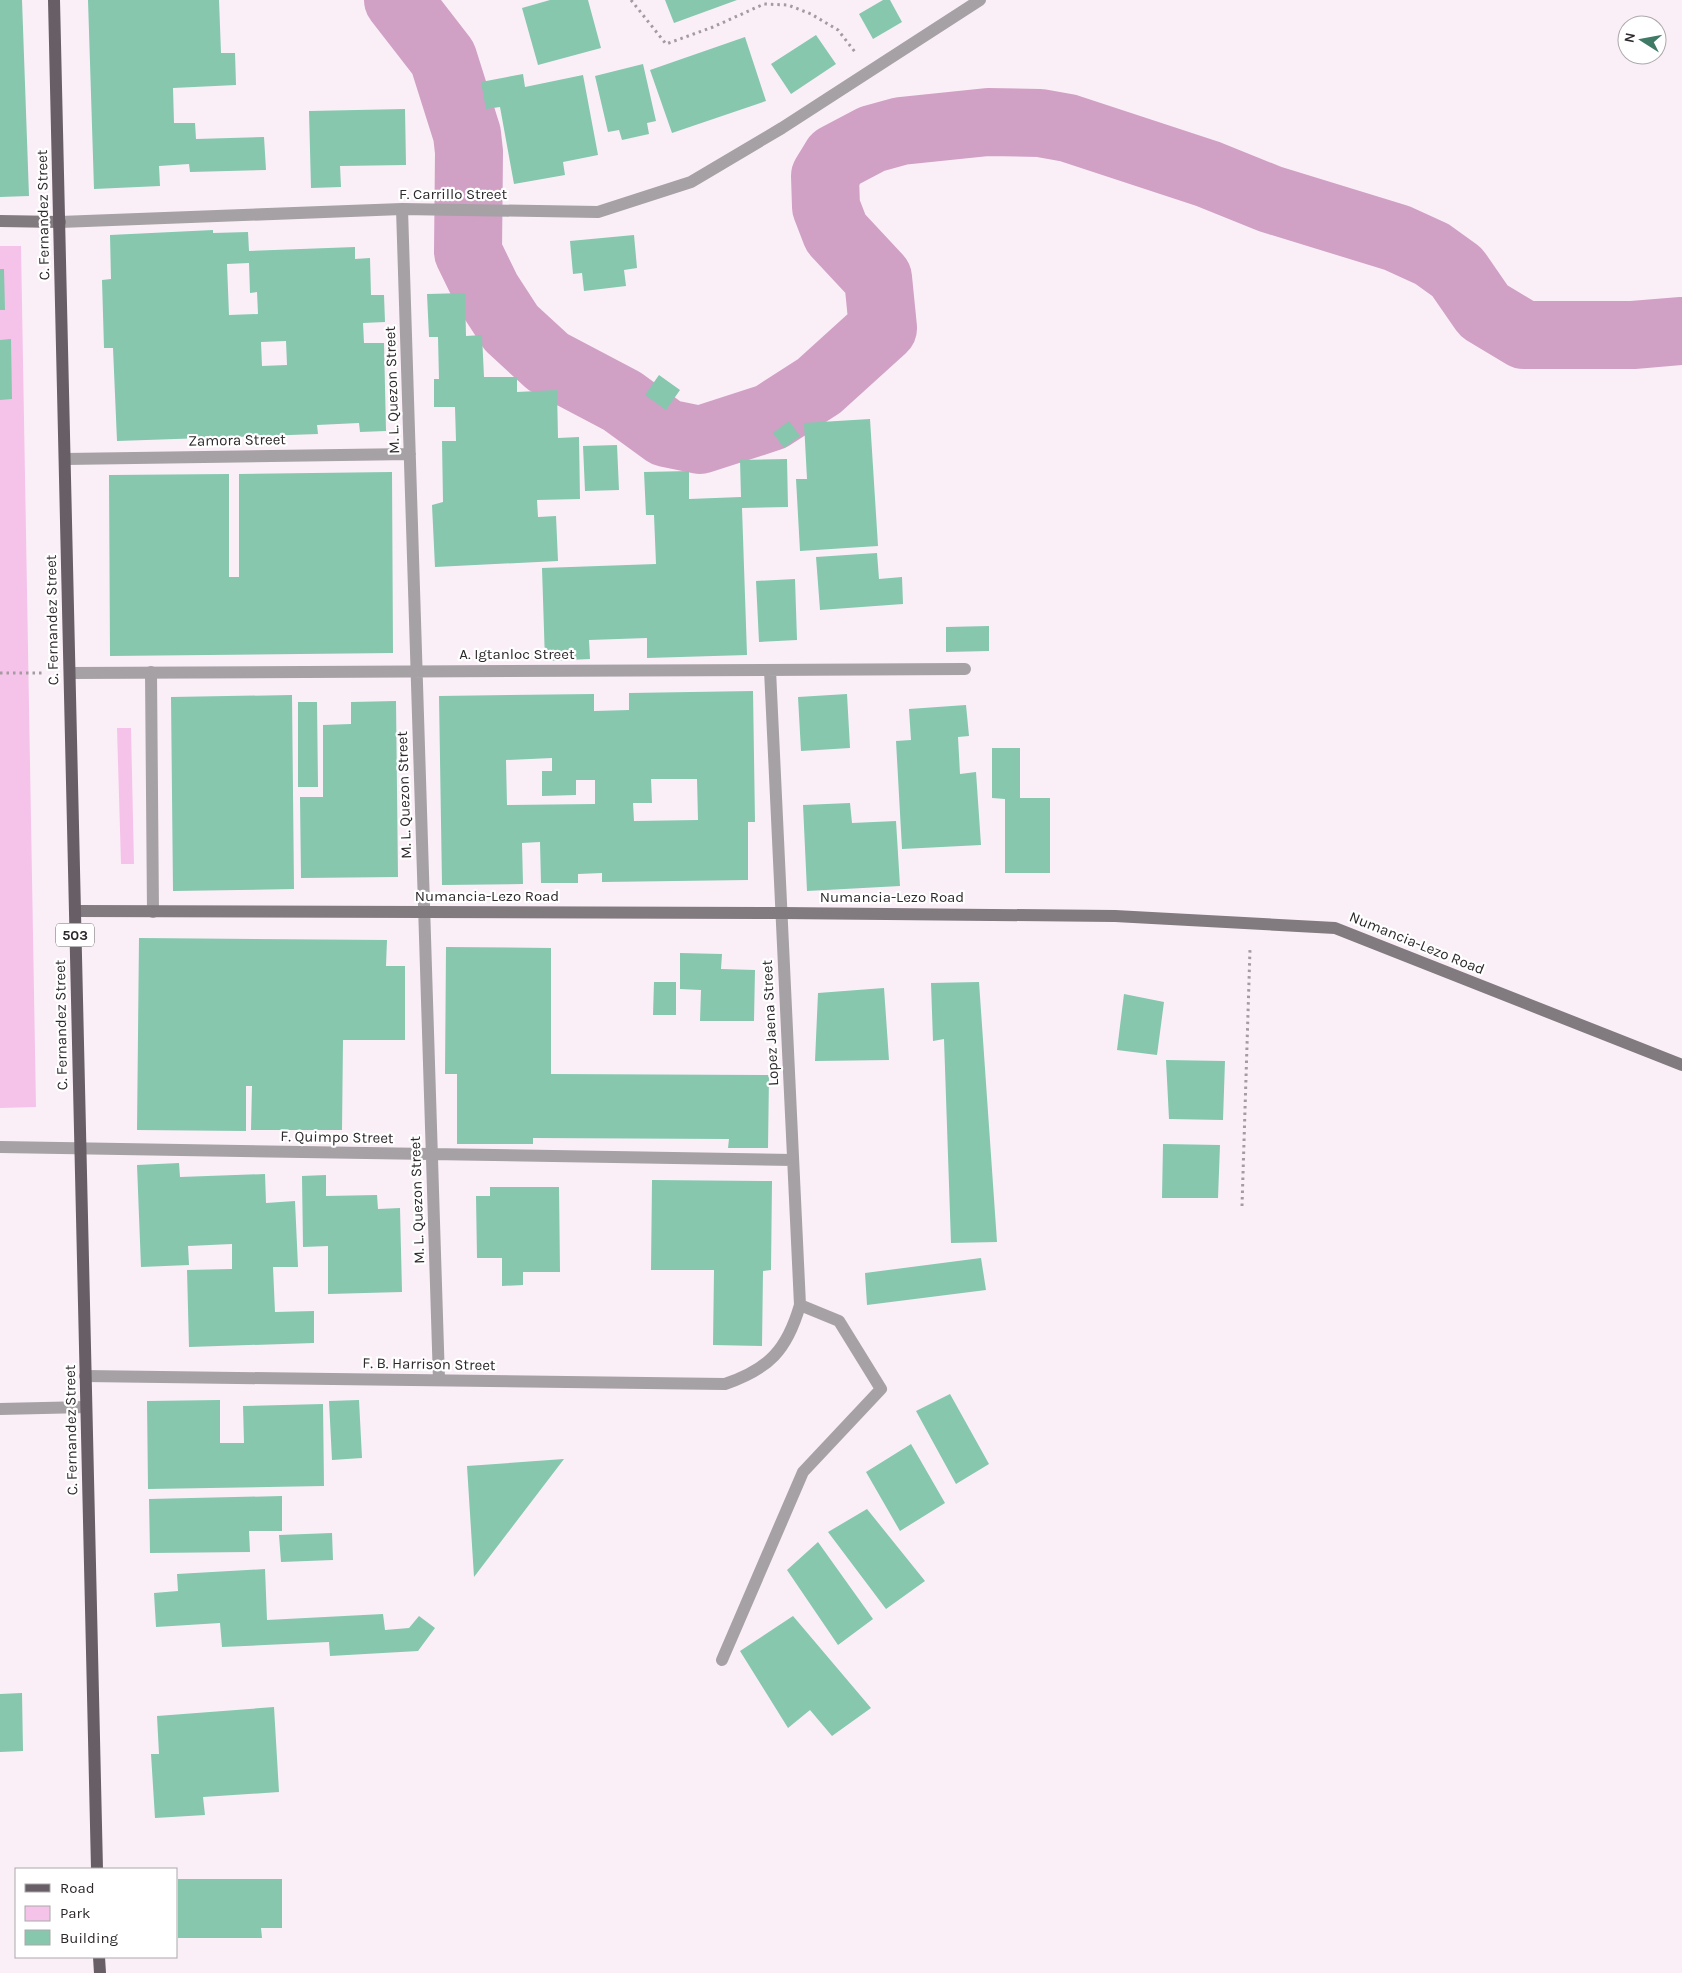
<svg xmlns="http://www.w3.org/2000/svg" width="1682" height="1973" viewBox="0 0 1682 1973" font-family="Karla,sans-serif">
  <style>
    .green { fill: #f5c3e9 }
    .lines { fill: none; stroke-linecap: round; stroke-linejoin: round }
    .river { stroke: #d1a0c5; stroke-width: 68 }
    .building { fill: #86c7ae; fill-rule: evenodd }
    .path { stroke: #a39ba1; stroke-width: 3; stroke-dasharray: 2.5 4; stroke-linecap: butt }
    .lane { stroke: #a6a1a5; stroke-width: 12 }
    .street { stroke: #a6a1a5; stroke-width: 12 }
    .secondary { stroke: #817a7f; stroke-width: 12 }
    .primary { stroke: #675f65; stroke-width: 12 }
    .labels { text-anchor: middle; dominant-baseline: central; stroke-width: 4.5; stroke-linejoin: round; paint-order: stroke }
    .shield { fill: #fff; stroke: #6b686b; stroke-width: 1 }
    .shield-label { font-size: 14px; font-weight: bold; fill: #2c282b }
    .street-label { font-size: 15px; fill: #2c282b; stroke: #fff }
  </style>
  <rect width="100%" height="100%" fill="#faeff7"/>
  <path class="green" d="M 0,246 L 21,246 L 36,1107 L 0,1108 Z
    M 117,728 L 131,728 L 134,864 L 121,864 Z"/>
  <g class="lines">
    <path class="river" d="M 398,0 L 443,58 L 467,134 L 469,152 L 468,252 L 487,291 L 511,328 L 548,362 L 622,401 L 666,433 L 700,440 L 771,417 L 819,386 L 883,328 L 878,278 L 836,233 L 826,207 L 825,176 L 836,158 L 872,139 L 901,131 L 988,122 L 1040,123 L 1068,128 L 1208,174 L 1270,199 L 1397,238 L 1432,254 L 1457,272 L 1484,311 L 1524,335 L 1633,335 L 1682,331"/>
  </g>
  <path class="building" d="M 0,0 L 22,0 L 29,196 L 0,197 Z
    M 88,0 L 219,0 L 221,53 L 235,53 L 236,85 L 173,88 L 174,123 L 195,123 L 196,139 L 264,137 L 266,170 L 190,172 L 189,164 L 159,166 L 160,186 L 94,189 Z
    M 550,0 L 588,0 L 601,48 L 538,65 L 522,8 Z
    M 665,0 L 737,0 L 674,23 Z
    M 883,0 L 890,0 L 902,22 L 873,39 L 859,14 Z
    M 816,35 L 836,64 L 791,94 L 771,64 Z
    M 745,37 L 766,101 L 672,133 L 650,70 Z
    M 643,64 L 656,121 L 647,123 L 649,134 L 622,140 L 619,130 L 608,132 L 595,76 Z
    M 523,74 L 525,87 L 583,75 L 598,155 L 563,162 L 565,175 L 514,184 L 500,107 L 486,109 L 481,82 Z
    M 405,109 L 406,165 L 340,166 L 341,187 L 311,188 L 309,111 Z
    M 213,230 L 213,233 L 248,232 L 249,251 L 355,247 L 355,259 L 370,258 L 371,295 L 384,295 L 385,322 L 363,323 L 364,343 L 384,343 L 386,431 L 360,432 L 359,423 L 317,425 L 318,434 L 117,441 L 113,348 L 104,348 L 102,280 L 111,279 L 110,235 ZM 249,263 L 250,293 L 257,292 L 258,314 L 229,315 L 227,264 ZM 286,341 L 287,365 L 262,366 L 261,342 Z
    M 634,235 L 637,268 L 624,270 L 626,286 L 584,291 L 582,273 L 573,274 L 570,241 Z
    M 0,269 L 4,269 L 5,310 L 0,310 Z
    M 465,293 L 466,336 L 482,335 L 484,377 L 517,377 L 517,392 L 557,390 L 558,438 L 579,437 L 580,499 L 537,500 L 538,517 L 556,516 L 558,561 L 435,567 L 432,505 L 443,502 L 442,441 L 456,441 L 455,407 L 434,407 L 434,379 L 439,379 L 438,337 L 429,337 L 427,294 Z
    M 11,339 L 12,399 L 0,400 L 0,340 Z
    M 659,375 L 680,390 L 666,410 L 645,395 Z
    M 870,419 L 878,546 L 800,551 L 796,479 L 807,479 L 804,423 Z
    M 789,421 L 800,436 L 784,448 L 773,433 Z
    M 617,445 L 619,490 L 585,491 L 583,446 Z
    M 787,459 L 788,507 L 742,508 L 747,655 L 647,658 L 647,638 L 589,640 L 590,659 L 545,661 L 542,568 L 656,564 L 654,515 L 646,515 L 644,472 L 689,471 L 689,499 L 741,497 L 740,460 Z
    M 392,472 L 393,653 L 110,656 L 109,475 L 229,474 L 229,577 L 239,577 L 239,474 Z
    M 877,553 L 879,579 L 902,577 L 903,604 L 820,610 L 816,557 Z
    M 795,579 L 797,640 L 759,642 L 756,581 Z
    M 989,626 L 989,651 L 946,652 L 946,627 Z
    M 753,691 L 755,822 L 748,822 L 748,880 L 602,882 L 602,873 L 578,874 L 578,883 L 541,883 L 540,842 L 522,843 L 523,884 L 442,885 L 439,696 L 594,694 L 594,711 L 629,710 L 629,693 ZM 552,758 L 552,771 L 542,771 L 542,796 L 576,795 L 576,780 L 595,780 L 595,804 L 507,805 L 506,760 ZM 651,779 L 697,779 L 698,820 L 634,821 L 633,803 L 652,803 Z
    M 847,694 L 850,748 L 801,751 L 798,697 Z
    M 292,695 L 294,889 L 173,891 L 171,697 Z
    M 396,701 L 398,877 L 301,878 L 300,797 L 323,797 L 323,725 L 351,724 L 351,702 Z
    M 298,702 L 317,702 L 318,787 L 298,787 Z
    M 966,705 L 969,736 L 958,737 L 960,774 L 976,772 L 981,845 L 902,849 L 896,741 L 911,740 L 909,709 Z
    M 992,748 L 1020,748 L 1020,798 L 1050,798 L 1050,873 L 1005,873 L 1005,799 L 992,798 Z
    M 850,803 L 852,823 L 896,821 L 900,886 L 807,891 L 803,805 Z
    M 139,938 L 387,940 L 386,966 L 405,966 L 405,1040 L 343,1040 L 342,1130 L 251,1130 L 252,1086 L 246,1086 L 246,1131 L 137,1130 Z
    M 446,947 L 551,948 L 551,1074 L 769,1075 L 768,1148 L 728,1148 L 729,1139 L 533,1138 L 533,1144 L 457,1144 L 457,1074 L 445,1074 Z
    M 680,953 L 722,954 L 721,969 L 755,970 L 754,1021 L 700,1021 L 701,990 L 680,989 Z
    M 654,982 L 676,982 L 676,1015 L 653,1015 Z
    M 979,982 L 997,1242 L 951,1243 L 944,1039 L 933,1041 L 931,983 Z
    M 884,988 L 889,1060 L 815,1061 L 818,993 Z
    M 1124,994 L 1164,1002 L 1157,1055 L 1117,1050 Z
    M 1166,1060 L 1225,1061 L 1223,1120 L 1169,1119 Z
    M 1163,1144 L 1220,1145 L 1218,1198 L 1162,1198 Z
    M 179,1163 L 180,1177 L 265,1174 L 266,1203 L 295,1201 L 298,1267 L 273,1267 L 275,1312 L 314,1311 L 314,1343 L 189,1347 L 187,1270 L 232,1269 L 232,1244 L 188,1246 L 189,1265 L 141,1267 L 137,1165 Z
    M 326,1175 L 326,1196 L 377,1195 L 378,1209 L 400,1208 L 402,1292 L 328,1294 L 328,1246 L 303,1247 L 302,1176 Z
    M 652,1180 L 772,1181 L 771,1270 L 763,1271 L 762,1346 L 713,1345 L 714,1270 L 651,1270 Z
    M 490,1187 L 559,1187 L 560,1272 L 523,1272 L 523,1285 L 502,1286 L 502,1258 L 477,1258 L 476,1196 L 490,1196 Z
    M 981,1258 L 986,1290 L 867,1305 L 865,1273 Z
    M 950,1394 L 989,1464 L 956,1484 L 916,1411 Z
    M 220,1400 L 220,1443 L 244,1443 L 243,1406 L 323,1404 L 324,1486 L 148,1489 L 147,1401 Z
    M 359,1400 L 362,1458 L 332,1460 L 329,1401 Z
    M 911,1444 L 945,1503 L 900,1531 L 866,1472 Z
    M 564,1459 L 474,1577 L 467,1466 Z
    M 282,1496 L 282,1531 L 249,1531 L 250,1552 L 150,1553 L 149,1499 Z
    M 867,1509 L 925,1581 L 886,1609 L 828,1532 Z
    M 332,1533 L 333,1560 L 281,1562 L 279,1535 Z
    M 818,1542 L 873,1619 L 838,1645 L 787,1570 Z
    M 265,1569 L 267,1620 L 383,1614 L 385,1630 L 409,1628 L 419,1616 L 435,1628 L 418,1651 L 330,1656 L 329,1642 L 222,1647 L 220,1623 L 156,1627 L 154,1593 L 178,1591 L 177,1574 Z
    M 793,1616 L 871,1708 L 832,1736 L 810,1710 L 788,1728 L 740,1651 Z
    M 22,1693 L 23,1751 L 0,1752 L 0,1694 Z
    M 274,1707 L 279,1792 L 203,1797 L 205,1815 L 155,1818 L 151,1754 L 159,1754 L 157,1716 Z
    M 178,1879 L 282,1879 L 282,1928 L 261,1928 L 262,1938 L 178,1938 Z"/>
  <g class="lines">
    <path class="path" d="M 631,0 L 666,44 L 713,27 L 764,4 L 788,5 L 811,14 L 838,30 L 855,52
      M 0,673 L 44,673
      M 1242,1206 L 1250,949"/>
    <path class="lane" d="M 151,672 L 153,912
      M 0,1409 L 86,1407"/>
    <path class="street" d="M 402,209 L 439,1380
      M 60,222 L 402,209 L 598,212 L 691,182 L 782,128 L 980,0
      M 65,459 L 410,454
      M 70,673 L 965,669
      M 0,1147 L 793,1160
      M 85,1376 L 725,1384 C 769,1369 787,1350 800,1305 L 770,670
      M 722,1660 L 803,1472 L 881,1389 L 839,1321 L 800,1305"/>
    <path class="secondary" d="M 0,221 L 60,222
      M 75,911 L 781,913 L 1115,916 L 1335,928 L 1682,1065"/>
    <path class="primary" d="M 54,0 L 97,1869
      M 99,1957 L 100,1973"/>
  </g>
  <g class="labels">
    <rect class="shield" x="56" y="923.5" width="38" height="23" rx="4"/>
    <g class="shield-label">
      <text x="75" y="935">503</text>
    </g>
    <g class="street-label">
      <text x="453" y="194">F. Carrillo Street</text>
      <text transform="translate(43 215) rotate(-91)">C. Fernandez Street</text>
      <text transform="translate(392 390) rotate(-92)">M. L. Quezon Street</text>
      <text transform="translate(237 440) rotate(-1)">Zamora Street</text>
      <text transform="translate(52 620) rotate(-91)">C. Fernandez Street</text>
      <text x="517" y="654">A. Igtanloc Street</text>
      <text transform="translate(404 795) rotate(-92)">M. L. Quezon Street</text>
      <text x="487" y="896">Numancia-Lezo Road</text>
      <text x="892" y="897">Numancia-Lezo Road</text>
      <text transform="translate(1417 943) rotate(22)">Numancia-Lezo Road</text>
      <text transform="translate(770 1023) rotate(-93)">Lopez Jaena Street</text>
      <text transform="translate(61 1025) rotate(-91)">C. Fernandez Street</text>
      <text transform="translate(337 1137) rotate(1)">F. Quimpo Street</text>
      <text transform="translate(417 1200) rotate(-92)">M. L. Quezon Street</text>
      <text transform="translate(429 1364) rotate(1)">F. B. Harrison Street</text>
      <text transform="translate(71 1430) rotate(-91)">C. Fernandez Street</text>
    </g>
  </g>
  <rect x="15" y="1868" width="162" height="90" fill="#ffffff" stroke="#aba9aa"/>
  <rect x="25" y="1884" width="25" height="8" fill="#675f65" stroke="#aba9aa"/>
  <text x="60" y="1893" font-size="15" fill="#2c282b">Road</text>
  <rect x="25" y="1906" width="25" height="15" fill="#f5c3e9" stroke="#aba9aa"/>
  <text x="60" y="1918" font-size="15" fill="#2c282b">Park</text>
  <rect x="25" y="1930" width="25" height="15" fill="#86c7ae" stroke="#aba9aa"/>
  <text x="60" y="1943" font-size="15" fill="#2c282b">Building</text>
  <g transform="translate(1642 40) rotate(281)"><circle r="24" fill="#ffffff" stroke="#aba9aa"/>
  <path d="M0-4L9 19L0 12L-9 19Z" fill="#3e7a65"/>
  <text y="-8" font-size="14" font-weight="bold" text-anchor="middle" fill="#2c282b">N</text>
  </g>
</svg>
